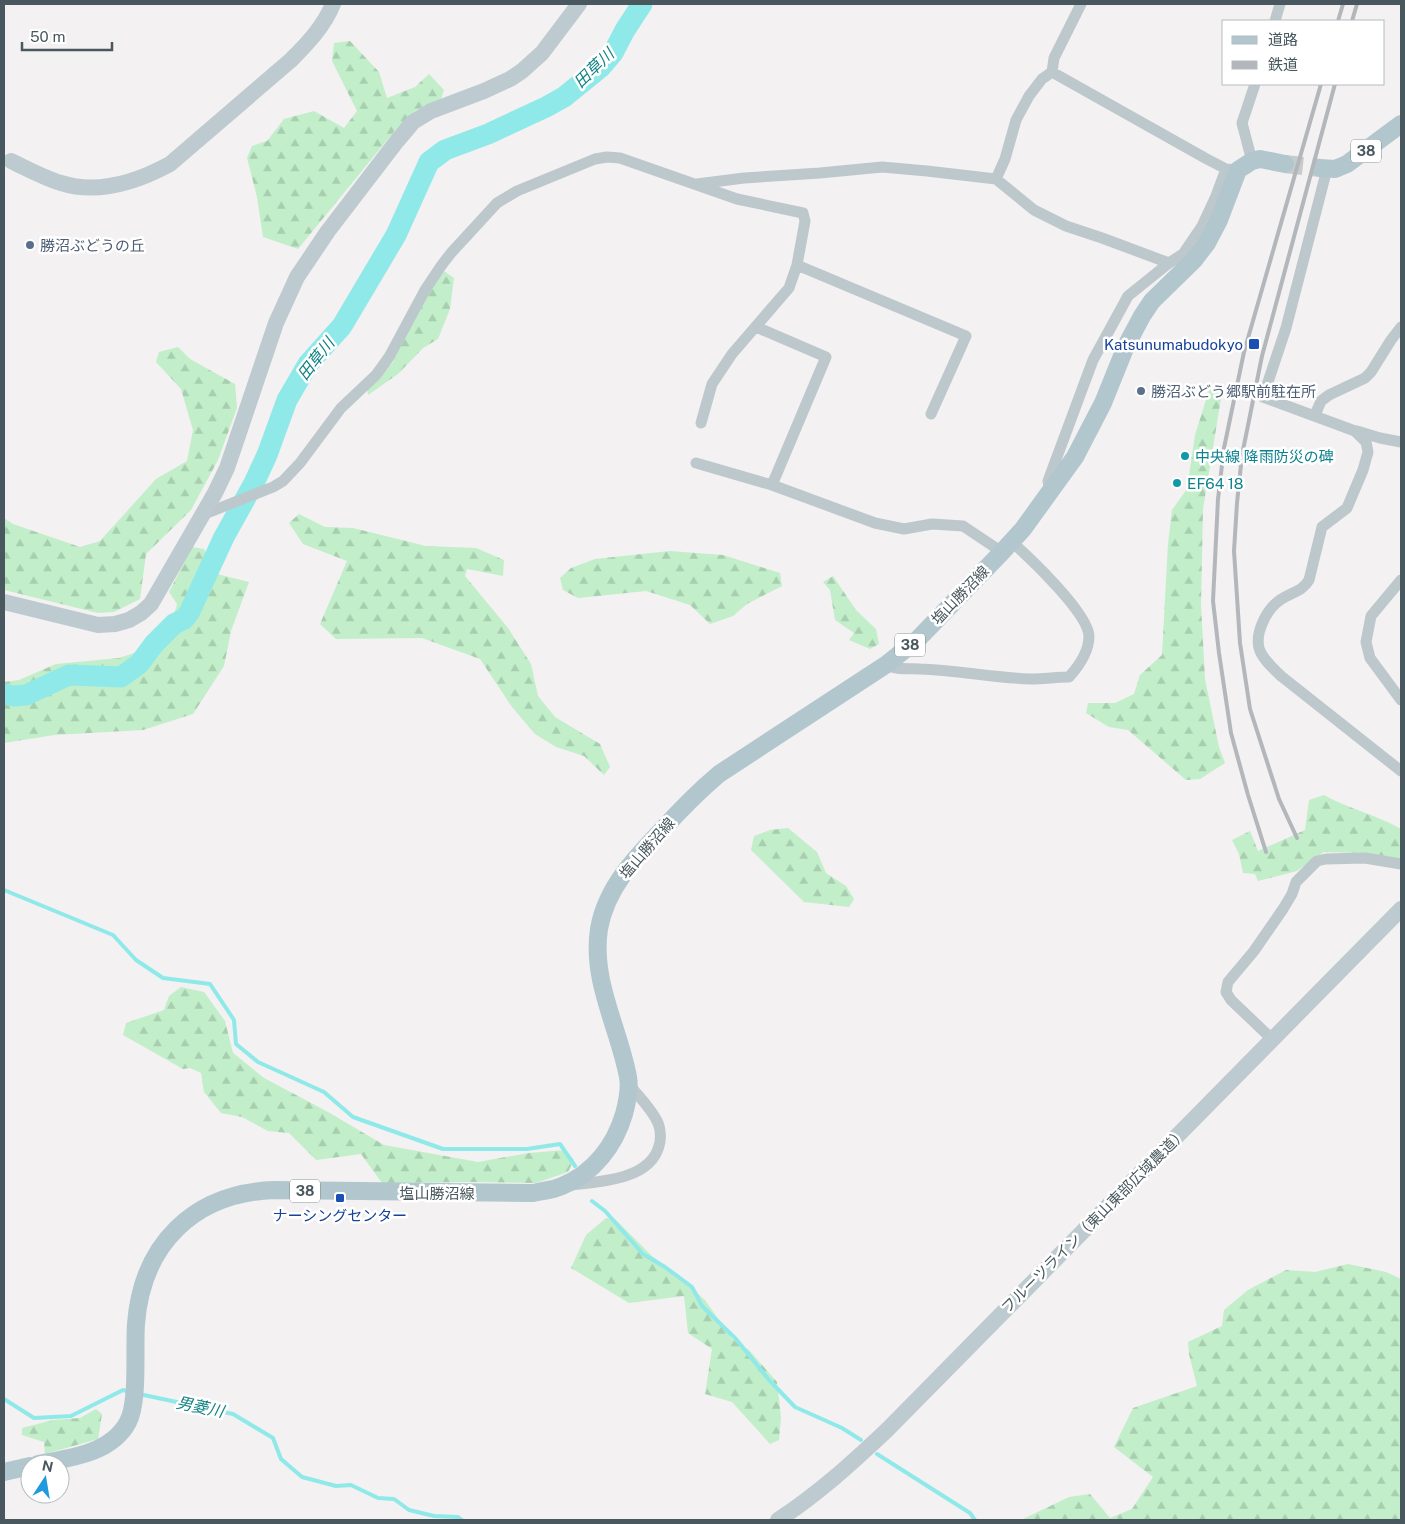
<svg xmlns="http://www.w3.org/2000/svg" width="1405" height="1524" viewBox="0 0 1405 1524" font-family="'Public Sans','Noto Sans JP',sans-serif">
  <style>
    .forest { fill: url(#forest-firs) }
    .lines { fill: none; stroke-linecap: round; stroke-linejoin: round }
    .stream { stroke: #90e9e9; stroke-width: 4 }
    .river { stroke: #90e9e9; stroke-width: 21 }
    .primary-tunnel { stroke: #c8cbcc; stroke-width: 18; stroke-dasharray: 18 9; stroke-linecap: butt }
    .street { stroke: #bdc8cd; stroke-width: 11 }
    .secondary { stroke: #bdcbd1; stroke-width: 16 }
    .primary { stroke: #b2c6ce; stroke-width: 18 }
    .rail { stroke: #b3b7bb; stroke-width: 4 }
    .service-dot { fill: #5c6f8a; stroke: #fff; stroke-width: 2 }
    .transit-dot { fill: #1a4fb4; stroke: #fff; stroke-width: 2 }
    .culture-dot { fill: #0f9aa8; stroke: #fff; stroke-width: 2 }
    .labels { text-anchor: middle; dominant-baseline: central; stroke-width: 5; stroke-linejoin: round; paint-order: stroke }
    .shield { fill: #fff; stroke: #808a8e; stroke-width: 1 }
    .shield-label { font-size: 14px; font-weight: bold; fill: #49585e }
    .service-label { font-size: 15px; fill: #4e5e75; stroke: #fff; text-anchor: start }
    .transit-label { font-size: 15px; fill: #164399; stroke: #fff; text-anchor: end }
    .culture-label { font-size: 15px; fill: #0d838f; stroke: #fff; text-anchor: start }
    .street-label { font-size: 15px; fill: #49585e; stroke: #fff }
    .water-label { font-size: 16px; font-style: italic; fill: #128282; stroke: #fff }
  </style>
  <defs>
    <pattern id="forest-firs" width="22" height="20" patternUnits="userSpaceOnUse" patternTransform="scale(1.25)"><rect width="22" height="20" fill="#c2eeca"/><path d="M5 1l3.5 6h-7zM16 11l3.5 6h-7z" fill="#a8ceb0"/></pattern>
  </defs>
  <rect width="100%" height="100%" fill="#f3f1f1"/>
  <path class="forest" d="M 350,41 L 379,72 L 387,98 L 415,87 L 429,74 L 444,90 L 441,99 L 416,110 L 397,128 L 298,249 L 263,237 L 257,197 L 247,158 L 252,146 L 267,141 L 284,119 L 314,111 L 344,128 L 357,111 L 332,61 L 334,43 Z
    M 444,271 L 454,278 L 450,309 L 438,339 L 423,348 L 398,374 L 368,395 L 367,389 L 393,362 L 407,331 L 428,293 Z
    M 178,347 L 190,359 L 235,384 L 237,408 L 218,460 L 191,510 L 146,554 L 140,599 L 114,612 L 98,613 L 4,590 L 4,518 L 13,524 L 80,547 L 100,541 L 156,479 L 187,461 L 193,430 L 181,389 L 156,362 L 159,352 Z
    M 1223,386 L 1203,509 L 1201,605 L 1205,679 L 1219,747 L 1225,763 L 1200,779 L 1186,780 L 1128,730 L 1109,727 L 1086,713 L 1088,703 L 1115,703 L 1134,694 L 1140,675 L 1162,655 L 1168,544 L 1172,510 L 1187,489 L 1195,435 L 1209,390 Z
    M 299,514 L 325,527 L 353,528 L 426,546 L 476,548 L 504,560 L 503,576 L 467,569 L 465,576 L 508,628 L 531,664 L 538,696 L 555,717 L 600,744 L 610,767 L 604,775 L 584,756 L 556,747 L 535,734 L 512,707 L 480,659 L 422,638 L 336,639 L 320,624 L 347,561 L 303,544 L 289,523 Z
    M 192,547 L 204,549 L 217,574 L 249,582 L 231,631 L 224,666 L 193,714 L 143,730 L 54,735 L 4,743 L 4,682 L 19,680 L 56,664 L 119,658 L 167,642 L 177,604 L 169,592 Z
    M 670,551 L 723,555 L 780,573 L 782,586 L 747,604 L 733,616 L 710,624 L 690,605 L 646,591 L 578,598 L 563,590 L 560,578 L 571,568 L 595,559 Z
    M 833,576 L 856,610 L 876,629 L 879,644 L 870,649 L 849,640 L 854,633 L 835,620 L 830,590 L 823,582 Z
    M 1324,795 C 1349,809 1377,815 1401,829 L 1401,859 L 1361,853 L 1324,852 L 1297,871 L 1258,881 L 1255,874 L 1243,873 L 1239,854 L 1232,840 L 1250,831 L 1258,851 L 1305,830 L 1309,800 Z
    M 788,828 L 817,852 L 826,873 L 846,886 L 854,899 L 849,907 L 804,902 L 751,850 L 754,836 L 770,830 Z
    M 181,987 L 204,992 L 225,1021 L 233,1053 L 264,1078 L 328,1112 L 384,1145 L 478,1162 L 529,1153 L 565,1150 L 574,1160 L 568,1172 L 536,1183 L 470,1182 L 382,1183 L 361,1154 L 316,1160 L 289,1133 L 268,1131 L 242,1117 L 221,1113 L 204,1092 L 201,1073 L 190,1068 L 183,1069 L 123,1035 L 126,1023 L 164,1010 L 169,996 Z
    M 606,1218 L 615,1219 L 652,1256 L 674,1272 L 705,1300 L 732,1339 L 749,1350 L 777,1382 L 781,1417 L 779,1440 L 770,1444 L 732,1402 L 705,1394 L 712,1349 L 688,1333 L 684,1296 L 629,1303 L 571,1268 L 586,1235 Z
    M 1348,1264 L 1386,1272 L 1401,1279 L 1401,1520 L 1021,1520 L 1069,1497 L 1090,1494 L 1110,1518 L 1132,1509 L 1153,1477 L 1114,1447 L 1133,1408 L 1197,1386 L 1189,1354 L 1188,1342 L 1222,1326 L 1224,1310 L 1248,1290 L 1286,1270 L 1315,1272 Z
    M 96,1409 L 102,1414 L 98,1439 L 45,1454 L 44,1442 L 22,1435 L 22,1428 L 53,1420 L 80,1418 Z"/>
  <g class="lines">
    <path class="stream" d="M 4,890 L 113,935 L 136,960 L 163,978 L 210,984 L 234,1020 L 236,1044 L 258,1062 L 324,1092 L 353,1117 L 443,1149 L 527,1149 L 560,1144 L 575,1166
      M 592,1201 L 605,1211 L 643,1254 L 665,1267 L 692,1287 L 702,1306 L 736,1339 L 769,1380 L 795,1407 L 842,1428 L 861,1440
      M 139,1394 L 233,1414 L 273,1438 L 281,1459 L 302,1477 L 336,1486 L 351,1485 L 378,1498 L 394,1499 L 409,1510 L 434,1516 L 458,1517 L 462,1520
      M 4,1399 L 34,1418 L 71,1416 L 123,1390 L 130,1392
      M 877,1454 L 970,1513 L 975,1520"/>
    <path class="river" d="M 4,694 L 14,696 L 26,695 L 69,675 L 121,677 L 139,664 L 154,644 L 174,624 L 184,619 L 189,613 L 224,537 L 254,483 L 267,455 L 287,400 L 308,364 L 342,326 L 396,235 L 429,162 L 445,150 L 488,134 L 546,107 L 564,97 L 601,67 L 613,53 L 625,30 L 642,4"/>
    <path class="primary-tunnel" d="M 1285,164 L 1320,168"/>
    <path class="street" d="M 1275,21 L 1280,4
      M 1052,72 L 1054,58 L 1081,4
      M 1252,161 L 1242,123 L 1255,84
      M 1327,169 L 1286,328 L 1263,397 L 1355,431 L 1366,442 L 1368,452 L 1363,470 L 1347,508 L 1322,527 L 1309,580 C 1302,592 1291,592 1280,600 C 1267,609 1255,632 1259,648 C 1262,659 1274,669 1281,676 L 1401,771
      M 996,179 L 1034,210 L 1066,226 L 1102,238 L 1169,263
      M 697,184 L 744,178 L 820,173 L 882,167 L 927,171 L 996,179 L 1005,159 L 1016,120 L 1029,96 L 1042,79 L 1052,72 L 1205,158 L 1226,169 L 1238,170
      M 797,265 L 966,336 L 931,414
      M 756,327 L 826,357 L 772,485
      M 1315,415 L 1321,401 L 1329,395 L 1365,378 L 1371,372 L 1391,340 L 1401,327
      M 1357,431 L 1380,438 L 1401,442
      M 696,463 L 772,485 L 875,523 L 904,529 L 932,524 L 963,526 L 1002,552
      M 1050,492 L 1048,481 L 1093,360 L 1128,296 L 1169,263 L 1183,254 L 1202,226 L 1216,196 L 1226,169
      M 202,515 L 273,487 L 283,481 L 300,463 L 341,408 L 376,375 L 389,357 L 425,290 L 441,266 L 451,253 L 497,203 L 517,191 L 595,159 L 607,157 L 620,158 L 737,199 L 803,213 L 805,221 L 797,265 L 789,288 L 732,354 L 712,384 L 701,423
      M 1401,580 L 1371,616 L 1366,642 L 1370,658 L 1401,700
      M 887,664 C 895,671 910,668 920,669 C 957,670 994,678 1031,679 C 1044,679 1057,677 1069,677 C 1079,666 1089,651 1089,636 C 1088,613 1030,558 1012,542
      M 1273,1040 L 1231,1000 L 1226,992 L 1228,982 L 1254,951 L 1283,909 L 1292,894 L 1296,882 L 1317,861 L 1326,859 L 1365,858 L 1401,864
      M 570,1185 C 599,1182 650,1180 659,1146 C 661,1140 661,1130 658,1123 C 652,1109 638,1096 628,1083"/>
    <path class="secondary" d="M 11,161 C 28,169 44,178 61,183 C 99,195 137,182 170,164 L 291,60 C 308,43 324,26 333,4
      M 4,602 L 98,625 L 115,624 L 129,620 L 141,613 L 151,604 L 215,493 L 227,468 L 276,323 L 297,277 L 328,231 L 397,141 L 413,122 L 431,111 L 484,91 L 510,79 L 522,71 L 542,53 L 579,4
      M 778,1520 C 818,1494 852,1463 887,1430 L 1401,909"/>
    <path class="primary" d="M 1320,168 L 1335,169 L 1347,164 L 1401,124
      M 38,1464 C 69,1458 111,1454 128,1422 C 139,1401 134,1349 136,1324 C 142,1244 194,1193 274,1190 L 533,1193 C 542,1191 553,1190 562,1186 C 594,1173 615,1145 624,1114 C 627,1103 630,1088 628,1077 C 619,1028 591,981 599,929 C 606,888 635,858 663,829 C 681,809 699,791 719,774 L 887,664 L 918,639 L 1002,552 L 1023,529 L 1075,457 L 1103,403 L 1126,346 L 1142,316 L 1152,301 L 1194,260 L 1207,243 L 1219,220 L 1238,170 L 1252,161 L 1260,159 L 1285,164
      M 4,1472 L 30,1466"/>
    <path class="rail" d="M 1338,21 L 1343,4
      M 1352,21 L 1357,4
      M 1297,838 L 1279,799 L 1250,709 L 1240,643 L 1234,551 L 1237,503 L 1242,455 L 1262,356 L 1335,84
      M 1266,852 L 1248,795 L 1231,733 L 1219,653 L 1213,601 L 1218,499 L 1224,448 L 1244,352 L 1321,84"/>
  </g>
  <g class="service-dot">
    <circle cx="30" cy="245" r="5"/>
    <circle cx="1141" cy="391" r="5"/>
  </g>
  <g class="transit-dot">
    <rect x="1248" y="338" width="12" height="12" rx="2.5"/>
    <rect x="335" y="1193" width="10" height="10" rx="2.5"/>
  </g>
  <g class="culture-dot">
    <circle cx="1185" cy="456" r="5"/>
    <circle cx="1177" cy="483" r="5"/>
  </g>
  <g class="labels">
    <g class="shield">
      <rect x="1351" y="139.5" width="30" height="23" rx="4"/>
      <rect x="895" y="633.5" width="30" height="23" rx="4"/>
      <rect x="290" y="1179.5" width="30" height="23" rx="4"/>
    </g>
    <g class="shield-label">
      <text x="1366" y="151">38</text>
      <text x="910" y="645">38</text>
      <text x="305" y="1191">38</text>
    </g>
    <g class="service-label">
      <text x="40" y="245">勝沼ぶどうの丘</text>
      <text x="1151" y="391">勝沼ぶどう郷駅前駐在所</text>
    </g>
    <g class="transit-label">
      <text x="1243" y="344">Katsunumabudokyo</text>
      <text x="340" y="1215" text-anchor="middle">ナーシングセンター</text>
    </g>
    <g class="culture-label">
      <text x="1195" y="456">中央線 降雨防災の碑</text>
      <text x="1187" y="483">EF64 18</text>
    </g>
    <g class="street-label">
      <text transform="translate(960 595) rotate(-46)">塩山勝沼線</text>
      <text transform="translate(647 848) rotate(-49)">塩山勝沼線</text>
      <text x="437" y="1193">塩山勝沼線</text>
      <text transform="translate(1094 1220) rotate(-45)">フルーツライン（東山東部広域農道）</text>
    </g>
    <g class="water-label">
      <text transform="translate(594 68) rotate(-44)">田草川</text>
      <text transform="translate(316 359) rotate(-52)">田草川</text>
      <text transform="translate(200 1407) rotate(12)">男菱川</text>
    </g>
  </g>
  <rect width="1405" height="1524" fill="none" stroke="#49585e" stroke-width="10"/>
  <rect x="1222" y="20" width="162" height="65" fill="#ffffff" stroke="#b6bcbf"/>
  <rect x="1232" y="36" width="25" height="8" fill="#b2c6ce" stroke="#b6bcbf"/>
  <text x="1268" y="45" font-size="15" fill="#49585e">道路</text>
  <rect x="1232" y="61" width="25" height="8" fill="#b3b7bb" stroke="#b6bcbf"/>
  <text x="1268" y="70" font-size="15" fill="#49585e">鉄道</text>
  <g transform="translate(45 1479) rotate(12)"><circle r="24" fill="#ffffff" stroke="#b6bcbf"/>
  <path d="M0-4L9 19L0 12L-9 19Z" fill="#209add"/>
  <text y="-8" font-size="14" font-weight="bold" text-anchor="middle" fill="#49585e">N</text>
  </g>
  <path d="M22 42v8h90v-8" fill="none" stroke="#49585e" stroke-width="2.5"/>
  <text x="30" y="42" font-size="15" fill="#49585e" stroke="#ffffff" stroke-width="4" paint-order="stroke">50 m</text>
</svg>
